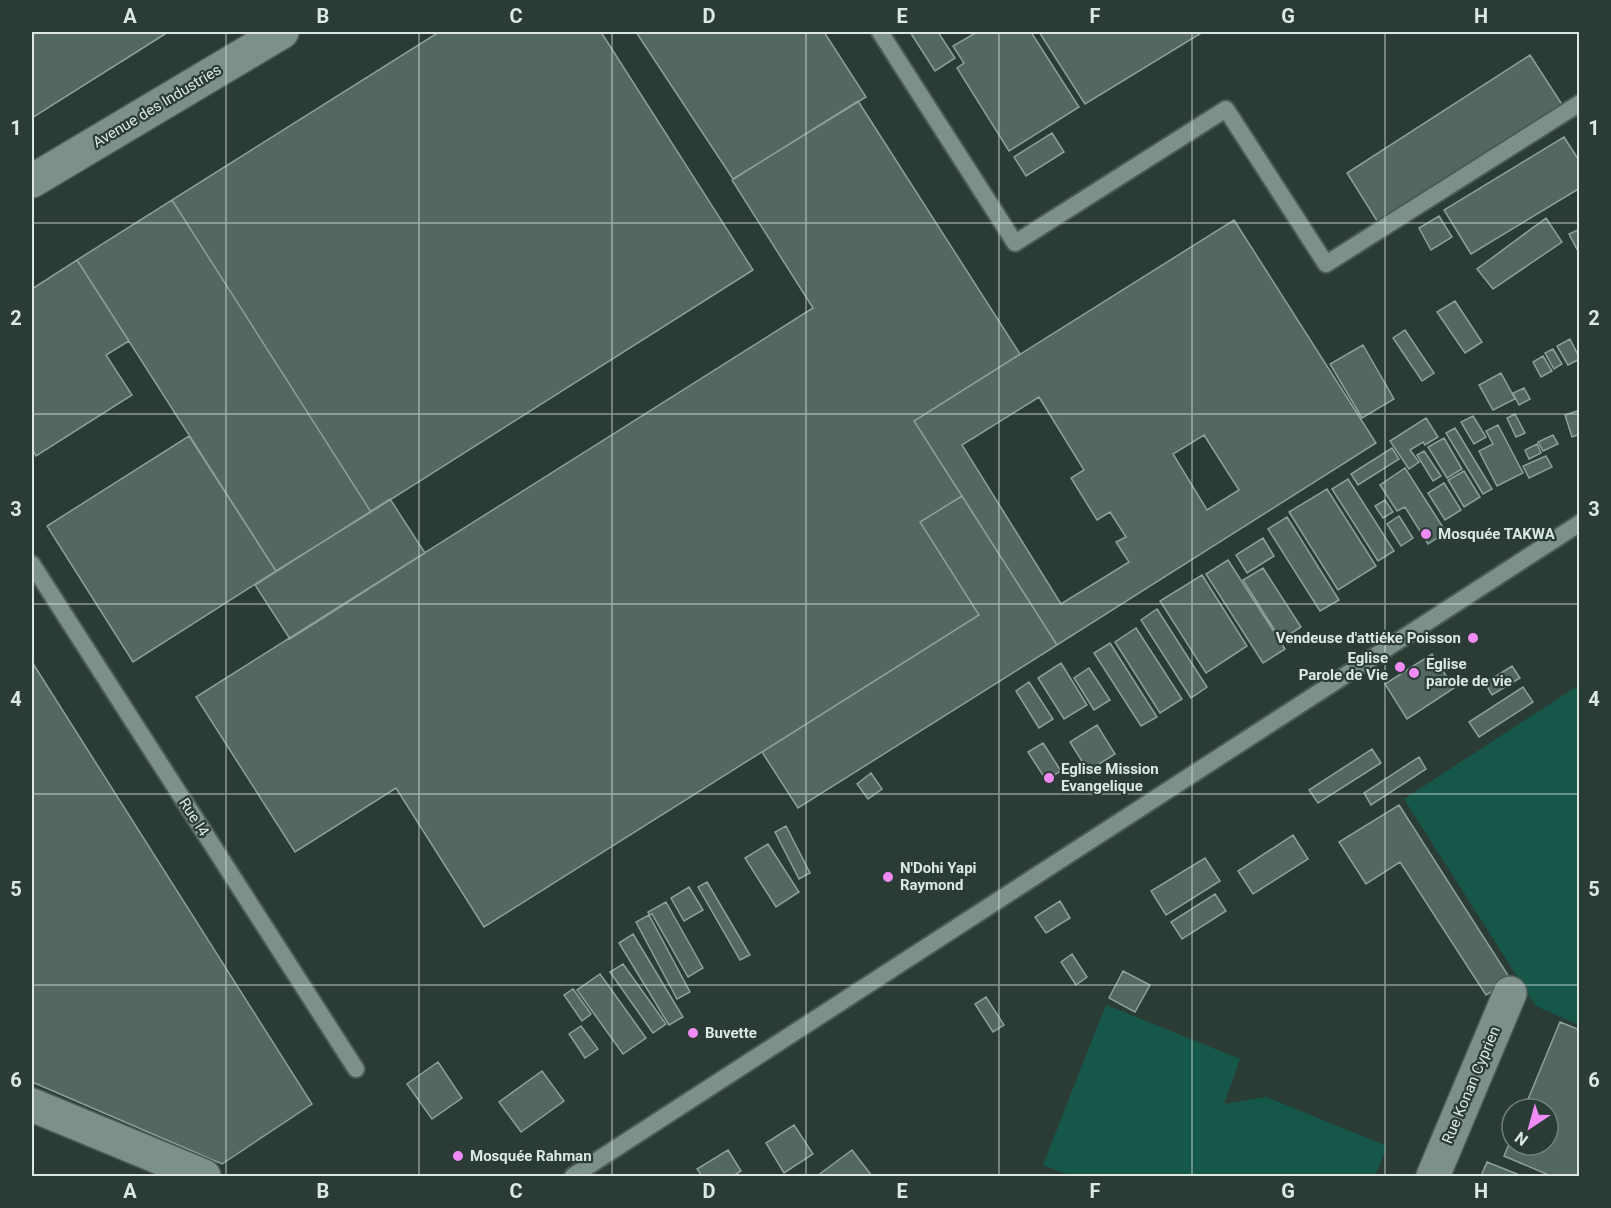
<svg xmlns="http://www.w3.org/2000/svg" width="1611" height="1208" viewBox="0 0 1611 1208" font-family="Roboto,sans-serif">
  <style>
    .green { fill: #15584a }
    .building { fill: #556762; stroke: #8da09a; stroke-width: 1.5; fill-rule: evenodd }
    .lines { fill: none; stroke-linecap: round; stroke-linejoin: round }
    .lane-casing { stroke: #4c5a56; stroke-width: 20 }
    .street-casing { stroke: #4c5a56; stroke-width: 36 }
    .secondary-casing { stroke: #4c5a56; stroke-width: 36 }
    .lane { stroke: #7d908b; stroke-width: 16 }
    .street { stroke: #7d908b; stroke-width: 33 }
    .secondary { stroke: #7d908b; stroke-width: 33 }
    .grid { fill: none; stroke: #dde7e4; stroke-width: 1.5; stroke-opacity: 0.55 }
    .poi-dot { fill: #f08bf5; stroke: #2b3c37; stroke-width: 2 }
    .labels { text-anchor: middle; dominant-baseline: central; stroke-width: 4.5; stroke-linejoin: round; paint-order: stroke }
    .street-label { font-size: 15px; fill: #dde7e4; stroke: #2b3c37 }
    .poi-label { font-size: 15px; font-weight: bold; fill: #dde7e4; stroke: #2b3c37; text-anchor: start }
    .neatline { fill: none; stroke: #dde7e4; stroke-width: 2 }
    .grid-label { font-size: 20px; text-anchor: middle; font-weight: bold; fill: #dde7e4 }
  </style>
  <rect width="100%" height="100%" fill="#2b3c37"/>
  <path class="green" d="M 1579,685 L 1579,1025 L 1536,1006 L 1404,799 Z
    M 1106,1005 L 1240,1059 L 1224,1104 L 1266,1097 L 1387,1146 L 1375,1176 L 1072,1176 L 1043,1165 Z"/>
  <path class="building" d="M 32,32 L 163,32 L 165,34 L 32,118 Z
    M 439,32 L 601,32 L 753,270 L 371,512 L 172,200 Z
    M 636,32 L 824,32 L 866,97 L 733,179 Z
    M 910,32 L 938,32 L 955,58 L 935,71 Z
    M 977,32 L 1031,32 L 1079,107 L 1009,151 L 957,68 L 964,63 L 953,46 Z
    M 1039,32 L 1203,32 L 1085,104 Z
    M 1530,55 L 1563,106 L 1379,224 L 1347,173 Z
    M 858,101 L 1020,354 L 914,421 L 962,496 L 920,522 L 979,615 L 484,927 L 396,788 L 295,852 L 196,697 L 813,308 L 732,180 Z
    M 1052,133 L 1064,152 L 1026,176 L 1014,157 Z
    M 1564,137 L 1580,162 L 1580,188 L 1471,254 L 1444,210 Z
    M 172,200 L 371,512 L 276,571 L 77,260 Z
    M 1439,216 L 1452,237 L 1431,250 L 1419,228 Z
    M 1546,218 L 1562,242 L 1493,289 L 1477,269 Z
    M 1234,220 L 1376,443 L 1057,645 L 914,421 ZM 1039,397 L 1084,470 L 1071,478 L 1097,520 L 1110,512 L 1126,537 L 1116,542 L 1129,562 L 1061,604 L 962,445 ZM 1204,435 L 1239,490 L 1207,510 L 1173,454 Z
    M 1580,229 L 1580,255 L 1569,234 Z
    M 77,260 L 129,341 L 106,355 L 132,395 L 36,456 L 32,448 L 32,289 Z
    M 1455,301 L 1482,342 L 1465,353 L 1437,312 Z
    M 1405,330 L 1434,373 L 1422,381 L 1393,338 Z
    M 1570,339 L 1580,359 L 1568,365 L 1557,346 Z
    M 1363,345 L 1394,399 L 1362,418 L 1330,364 Z
    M 1553,349 L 1562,364 L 1554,369 L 1545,353 Z
    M 1543,356 L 1552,371 L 1541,377 L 1533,362 Z
    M 1501,373 L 1515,399 L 1493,410 L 1479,385 Z
    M 1524,388 L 1530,399 L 1519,405 L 1513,393 Z
    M 1580,410 L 1580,434 L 1572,437 L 1565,415 Z
    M 1515,414 L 1525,433 L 1516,437 L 1507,418 Z
    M 1473,416 L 1486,437 L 1474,444 L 1461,422 Z
    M 1426,418 L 1438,437 L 1425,445 L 1423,442 L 1410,450 L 1419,462 L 1409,469 L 1390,441 Z
    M 1498,425 L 1523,473 L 1497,486 L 1479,451 L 1493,444 L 1486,431 Z
    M 1455,428 L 1492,489 L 1483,494 L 1446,433 Z
    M 1553,435 L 1558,444 L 1543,451 L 1538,442 Z
    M 189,436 L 276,571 L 133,662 L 47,526 Z
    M 1444,438 L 1462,469 L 1447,478 L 1428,447 Z
    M 1537,444 L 1541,453 L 1529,459 L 1525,450 Z
    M 1392,448 L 1399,459 L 1358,485 L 1351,474 Z
    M 1424,451 L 1441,476 L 1433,481 L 1417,455 Z
    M 1546,456 L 1552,467 L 1529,478 L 1523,466 Z
    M 1405,468 L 1446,532 L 1428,544 L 1405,507 L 1397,511 L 1380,485 Z
    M 1464,471 L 1480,497 L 1464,507 L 1448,480 Z
    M 1348,479 L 1394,551 L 1378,561 L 1332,489 Z
    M 1444,483 L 1461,510 L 1445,520 L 1428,493 Z
    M 1327,489 L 1376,566 L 1338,590 L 1289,512 Z
    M 962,496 L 1057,645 L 798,808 L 762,752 L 979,615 L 920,522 Z
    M 390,499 L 425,553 L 290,639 L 255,585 Z
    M 1385,500 L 1393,512 L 1383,518 L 1375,506 Z
    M 1399,516 L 1413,538 L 1401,546 L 1387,524 Z
    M 1287,517 L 1339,600 L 1320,611 L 1268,529 Z
    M 1263,538 L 1274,556 L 1247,573 L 1236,555 Z
    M 1228,560 L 1285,649 L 1263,663 L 1206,574 Z
    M 1263,568 L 1301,627 L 1281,640 L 1243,580 Z
    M 1202,575 L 1247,646 L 1206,673 L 1160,601 Z
    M 1157,609 L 1207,687 L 1191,698 L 1141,620 Z
    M 1136,628 L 1182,699 L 1160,713 L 1115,642 Z
    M 1110,643 L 1157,717 L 1141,726 L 1094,653 Z
    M 1432,654 L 1454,688 L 1407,719 L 1385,684 Z
    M 32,662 L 312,1104 L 222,1164 L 32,1082 Z
    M 1061,663 L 1087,705 L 1064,719 L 1038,678 Z
    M 1512,666 L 1520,678 L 1492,695 L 1485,683 Z
    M 1089,668 L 1110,700 L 1094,710 L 1074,678 Z
    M 1029,682 L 1053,719 L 1039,728 L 1016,691 Z
    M 1523,687 L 1533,702 L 1479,737 L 1469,722 Z
    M 1097,725 L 1115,754 L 1088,771 L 1070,742 Z
    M 1043,743 L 1061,771 L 1046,780 L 1028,752 Z
    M 1372,749 L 1381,763 L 1318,803 L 1309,790 Z
    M 1419,757 L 1426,769 L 1371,805 L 1364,793 Z
    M 871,773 L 882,789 L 868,799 L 857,784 Z
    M 1399,805 L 1511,980 L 1486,995 L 1400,862 L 1366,884 L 1339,842 Z
    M 786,826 L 810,873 L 799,879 L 775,832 Z
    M 1293,835 L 1308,859 L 1253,894 L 1238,871 Z
    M 768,844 L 799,892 L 776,907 L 745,858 Z
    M 1205,858 L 1220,881 L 1166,915 L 1151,891 Z
    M 707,882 L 750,955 L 740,960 L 698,887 Z
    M 689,887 L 703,910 L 684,921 L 671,898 Z
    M 1215,894 L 1226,911 L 1182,939 L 1171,922 Z
    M 1060,901 L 1070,918 L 1046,933 L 1035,917 Z
    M 666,902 L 703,968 L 688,977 L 652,914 L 649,915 L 648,912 Z
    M 649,915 L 690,992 L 677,999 L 636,922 Z
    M 633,934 L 683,1017 L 669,1025 L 619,943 Z
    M 1072,954 L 1087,977 L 1076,985 L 1061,962 Z
    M 623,964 L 666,1024 L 653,1033 L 610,972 Z
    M 1123,971 L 1150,985 L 1135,1012 L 1109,998 Z
    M 600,974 L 646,1038 L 623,1054 L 577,990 Z
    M 573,989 L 591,1014 L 582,1021 L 564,995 Z
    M 986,997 L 1004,1025 L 993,1032 L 975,1004 Z
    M 1560,1022 L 1580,1030 L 1580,1176 L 1551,1176 L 1504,1156 L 1512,1137 L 1512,1145 L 1548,1145 L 1548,1109 L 1524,1109 Z
    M 581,1026 L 598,1049 L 585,1058 L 569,1034 Z
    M 438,1062 L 462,1098 L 432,1119 L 407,1084 Z
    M 542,1071 L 564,1101 L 521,1132 L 499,1102 Z
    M 794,1125 L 813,1154 L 784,1173 L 766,1143 Z
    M 728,1150 L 741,1171 L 733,1176 L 702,1176 L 697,1169 Z
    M 852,1150 L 872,1176 L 817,1176 Z
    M 1487,1162 L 1522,1176 L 1481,1176 Z"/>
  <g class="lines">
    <defs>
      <path id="lane" d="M 880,32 L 1015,243 L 1226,109 L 1326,264 L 1580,103
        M 32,564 L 356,1069
        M 573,1176 L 1580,523"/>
      <path id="street" d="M 32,1105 L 204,1176
        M 1433,1176 L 1510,993"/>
      <path id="secondary" d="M 32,181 L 282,32"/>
    </defs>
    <use href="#lane" class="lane-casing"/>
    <use href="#street" class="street-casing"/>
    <use href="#secondary" class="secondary-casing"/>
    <use href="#lane" class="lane"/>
    <use href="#street" class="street"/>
    <use href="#secondary" class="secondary"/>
  </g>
  <path class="grid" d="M 226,32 L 226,1176M 419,32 L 419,1176M 612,32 L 612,1176M 806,32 L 806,1176M 999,32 L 999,1176M 1192,32 L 1192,1176M 1385,32 L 1385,1176M 32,223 L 1580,223M 32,414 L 1580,414M 32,604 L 1580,604M 32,794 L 1580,794M 32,985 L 1580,985"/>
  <g class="poi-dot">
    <circle cx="1426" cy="534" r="6"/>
    <circle cx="1473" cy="638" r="6"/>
    <circle cx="1400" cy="667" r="6"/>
    <circle cx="1414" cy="673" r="6"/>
    <circle cx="1049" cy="778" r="6"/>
    <circle cx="888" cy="877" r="6"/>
    <circle cx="693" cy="1033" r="6"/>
    <circle cx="458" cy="1156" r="6"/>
  </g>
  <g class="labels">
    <g class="street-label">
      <text transform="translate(157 106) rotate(-31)">Avenue des Industries</text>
      <text transform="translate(194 817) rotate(57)">Rue I4</text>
      <text transform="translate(1471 1085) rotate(-67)">Rue Konan Cyprien</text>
    </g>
    <g class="poi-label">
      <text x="1438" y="534">Mosquée TAKWA</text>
      <text x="1461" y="638" text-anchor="end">Vendeuse d'attiéke Poisson</text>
      <text x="1388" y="658" text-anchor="end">Eglise<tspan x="1388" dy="17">Parole de Vie</tspan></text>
      <text x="1426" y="664">Eglise<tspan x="1426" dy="17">parole de vie</tspan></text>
      <text x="1061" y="769">Eglise Mission<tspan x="1061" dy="17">Evangelique</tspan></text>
      <text x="900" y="868">N'Dohi Yapi<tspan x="900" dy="17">Raymond</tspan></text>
      <text x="705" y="1033">Buvette</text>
      <text x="470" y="1156">Mosquée Rahman</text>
    </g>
  </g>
  <rect width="1611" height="1208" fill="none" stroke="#2b3c37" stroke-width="66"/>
  <g transform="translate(1530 1127) rotate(216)"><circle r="28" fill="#2b3c37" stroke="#72807c" stroke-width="1.5"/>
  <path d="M0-4.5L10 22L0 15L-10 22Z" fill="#f08bf5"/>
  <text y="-9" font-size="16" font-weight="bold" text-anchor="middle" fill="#dde7e4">N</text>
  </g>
  <rect x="33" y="33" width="1545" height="1142" class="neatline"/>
  <g class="grid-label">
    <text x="130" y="23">A</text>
    <text x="323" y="23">B</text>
    <text x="516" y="23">C</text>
    <text x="709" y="23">D</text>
    <text x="902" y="23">E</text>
    <text x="1095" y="23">F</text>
    <text x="1288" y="23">G</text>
    <text x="1481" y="23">H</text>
    <text x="16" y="135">1</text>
    <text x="1594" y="135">1</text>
    <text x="16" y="325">2</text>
    <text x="1594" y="325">2</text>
    <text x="16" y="516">3</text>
    <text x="1594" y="516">3</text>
    <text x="16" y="706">4</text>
    <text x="1594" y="706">4</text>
    <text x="16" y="896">5</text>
    <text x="1594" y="896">5</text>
    <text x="16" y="1087">6</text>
    <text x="1594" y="1087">6</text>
    <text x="130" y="1198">A</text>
    <text x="323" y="1198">B</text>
    <text x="516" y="1198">C</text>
    <text x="709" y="1198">D</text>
    <text x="902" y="1198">E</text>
    <text x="1095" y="1198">F</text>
    <text x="1288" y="1198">G</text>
    <text x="1481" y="1198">H</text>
  </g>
</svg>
